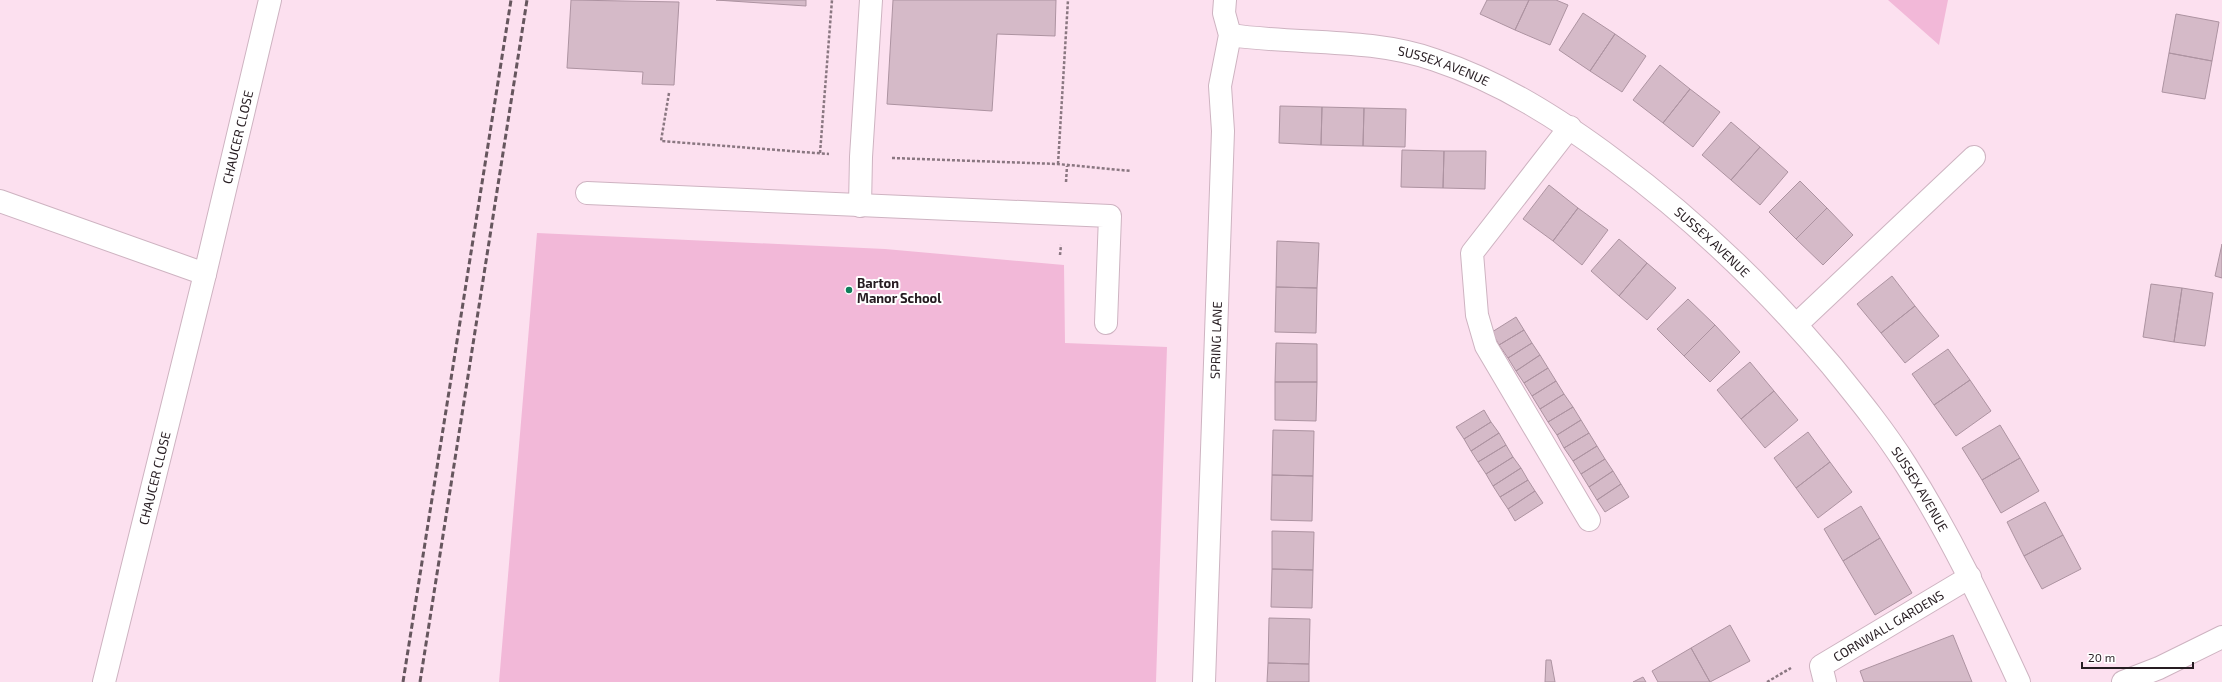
<svg xmlns="http://www.w3.org/2000/svg" width="2222" height="682" viewBox="0 0 2222 682" font-family="'Exo 2',sans-serif">
  <style>
    .green { fill: #f2b8d8 }
    .building { fill: #d5bac8; stroke: #ad93a1 }
    .lines { fill: none; stroke-linecap: round; stroke-linejoin: round }
    .minor-casing { stroke: #ceb3c1; stroke-width: 24 }
    .path { stroke: #8a7781; stroke-width: 2.5; stroke-dasharray: 3 2; stroke-linecap: butt }
    .minor { stroke: #fff; stroke-width: 22 }
    .rail { stroke: #66565e; stroke-width: 3; stroke-dasharray: 6 3; stroke-linecap: butt }
    .poi-dot { fill: #0f7e5b; stroke: #fff; stroke-width: 1.5 }
    .labels { text-anchor: middle; dominant-baseline: central; stroke-width: 4; stroke-linejoin: round; paint-order: stroke }
    .street-label { font-size: 13px; fill: #261c21; stroke: #fff }
    .poi-label { font-size: 13px; font-weight: bold; fill: #261c21; stroke: #fff; text-anchor: start }
  </style>
  <rect width="100%" height="100%" fill="#fce0ef"/>
  <path class="green" d="M 1888,0 L 1948,0 L 1939,45 Z
    M 537,233 L 885,249 L 1064,265 L 1065,343 L 1167,347 L 1156,682 L 499,682 Z"/>
  <path class="building" d="M 571,0 L 679,2 L 674,85 L 642,84 L 643,72 L 567,68 Z
    M 716,0 L 806,0 L 806,6 Z
    M 893,0 L 1056,0 L 1055,36 L 997,34 L 992,111 L 887,104 Z
    M 1487,0 L 1529,0 L 1515,30 L 1480,14 Z
    M 1529,0 L 1556,0 L 1568,5 L 1550,45 L 1515,30 Z
    M 1583,13 L 1615,34 L 1590,71 L 1559,50 Z
    M 2176,14 L 2219,22 L 2212,61 L 2169,53 Z
    M 1615,34 L 1646,56 L 1622,92 L 1590,71 Z
    M 2169,53 L 2212,61 L 2205,99 L 2162,92 Z
    M 1660,65 L 1690,89 L 1663,123 L 1633,100 Z
    M 1690,89 L 1720,112 L 1693,147 L 1663,123 Z
    M 1280,106 L 1322,107 L 1321,145 L 1279,143 Z
    M 1322,107 L 1364,108 L 1363,146 L 1321,145 Z
    M 1364,108 L 1406,109 L 1405,147 L 1363,146 Z
    M 1731,122 L 1760,147 L 1731,180 L 1702,155 Z
    M 1760,147 L 1788,172 L 1760,205 L 1731,180 Z
    M 1402,150 L 1444,151 L 1443,188 L 1401,187 Z
    M 1444,151 L 1486,151 L 1485,189 L 1443,188 Z
    M 1800,181 L 1827,208 L 1796,239 L 1769,212 Z
    M 1549,185 L 1578,208 L 1553,241 L 1523,219 Z
    M 1578,208 L 1608,230 L 1582,265 L 1553,241 Z
    M 1827,208 L 1853,235 L 1823,265 L 1796,239 Z
    M 1619,239 L 1647,263 L 1619,296 L 1591,271 Z
    M 1277,241 L 1319,243 L 1317,288 L 1276,287 Z
    M 2222,244 L 2222,278 L 2215,276 Z
    M 1647,263 L 1676,288 L 1647,320 L 1619,296 Z
    M 1892,276 L 1915,306 L 1881,333 L 1857,304 Z
    M 2151,284 L 2182,288 L 2174,342 L 2143,337 Z
    M 1276,287 L 1317,288 L 1316,333 L 1275,332 Z
    M 2182,288 L 2213,293 L 2205,346 L 2174,342 Z
    M 1688,299 L 1715,325 L 1684,356 L 1657,329 Z
    M 1915,306 L 1939,336 L 1905,363 L 1881,333 Z
    M 1516,317 L 1524,330 L 1499,345 L 1492,332 Z
    M 1715,325 L 1740,352 L 1710,382 L 1684,356 Z
    M 1524,330 L 1532,343 L 1508,358 L 1499,345 Z
    M 1276,343 L 1317,344 L 1317,382 L 1275,382 Z
    M 1532,343 L 1540,355 L 1516,371 L 1508,358 Z
    M 1948,349 L 1970,380 L 1934,405 L 1912,374 Z
    M 1540,355 L 1548,368 L 1524,383 L 1516,371 Z
    M 1750,362 L 1774,391 L 1741,419 L 1717,390 Z
    M 1548,368 L 1556,381 L 1532,396 L 1524,383 Z
    M 1970,380 L 1991,411 L 1956,436 L 1934,405 Z
    M 1556,381 L 1564,394 L 1540,409 L 1532,396 Z
    M 1275,382 L 1317,382 L 1316,421 L 1275,420 Z
    M 1774,391 L 1798,420 L 1765,448 L 1741,419 Z
    M 1564,394 L 1573,407 L 1548,422 L 1540,409 Z
    M 1573,407 L 1581,420 L 1557,435 L 1548,422 Z
    M 1484,410 L 1491,422 L 1464,439 L 1456,427 Z
    M 1581,420 L 1589,433 L 1564,448 L 1557,435 Z
    M 1491,422 L 1499,433 L 1471,451 L 1464,439 Z
    M 2000,425 L 2020,458 L 1982,480 L 1962,448 Z
    M 1273,430 L 1314,431 L 1313,476 L 1272,475 Z
    M 1808,432 L 1830,462 L 1796,488 L 1774,458 Z
    M 1499,433 L 1506,445 L 1478,462 L 1471,451 Z
    M 1589,433 L 1597,446 L 1573,461 L 1564,448 Z
    M 1506,445 L 1513,457 L 1486,474 L 1478,462 Z
    M 1597,446 L 1605,459 L 1581,474 L 1573,461 Z
    M 1513,457 L 1521,468 L 1493,486 L 1486,474 Z
    M 2020,458 L 2039,491 L 2001,513 L 1982,480 Z
    M 1605,459 L 1613,471 L 1589,487 L 1581,474 Z
    M 1830,462 L 1852,492 L 1818,518 L 1796,488 Z
    M 1521,468 L 1528,480 L 1500,497 L 1493,486 Z
    M 1613,471 L 1621,484 L 1597,500 L 1589,487 Z
    M 1272,475 L 1313,476 L 1312,521 L 1271,520 Z
    M 1528,480 L 1535,491 L 1508,509 L 1500,497 Z
    M 1621,484 L 1629,497 L 1605,512 L 1597,500 Z
    M 1535,491 L 1543,503 L 1515,521 L 1508,509 Z
    M 2045,502 L 2063,535 L 2024,556 L 2007,522 Z
    M 1861,506 L 1880,538 L 1843,561 L 1824,529 Z
    M 1272,531 L 1314,532 L 1313,570 L 1272,569 Z
    M 2063,535 L 2081,569 L 2042,589 L 2024,556 Z
    M 1880,538 L 1912,593 L 1875,615 L 1843,561 Z
    M 1272,569 L 1313,570 L 1312,608 L 1271,607 Z
    M 1269,618 L 1310,619 L 1309,664 L 1268,663 Z
    M 1730,625 L 1750,661 L 1710,682 L 1691,648 Z
    M 1953,635 L 1972,682 L 1864,682 L 1860,671 Z
    M 1691,648 L 1710,682 L 1658,682 L 1652,671 Z
    M 1546,660 L 1551,660 L 1555,682 L 1545,682 Z
    M 1268,663 L 1309,664 L 1309,682 L 1267,682 Z
    M 1643,677 L 1646,682 L 1633,682 Z"/>
  <g class="lines">
    <defs>
      <g id="minor">
        <path id="s1" d="M 1230,35 C 1297,45 1370,37 1435,60 C 1501,82 1559,119 1614,160 C 1695,220 1766,288 1831,365 C 1857,397 1884,430 1906,465 C 1950,534 1985,608 2019,682"/>
        <path d="M 1570,127 L 1472,253 L 1477,315 L 1486,346 L 1589,520"/>
        <path d="M 587,193 L 1110,216 L 1106,323"/>
        <path d="M 0,201 L 205,274"/>
        <path d="M 860,206 L 861,157 L 871,0"/>
        <path d="M 1797,324 L 1974,157"/>
        <path id="s2" d="M 104,682 L 205,274 L 270,0"/>
        <path id="s3" d="M 1204,682 L 1223,131 L 1220,86 L 1230,35 L 1224,13 L 1225,0"/>
        <path id="s4" d="M 1825,682 L 1821,666 L 1970,577"/>
        <path d="M 2123,682 L 2159,668 L 2222,637"/>
      </g>
    </defs>
    <use href="#minor" class="minor-casing"/>
    <path class="path" d="M 669,93 L 661,141 L 829,154
      M 820,153 L 832,0
      M 892,158 L 1058,164 L 1131,171
      M 1058,164 L 1068,0
      M 1066,182 L 1067,166
      M 1060,255 L 1061,245
      M 1767,682 L 1791,668"/>
    <use href="#minor" class="minor"/>
    <path class="rail" d="M 403,682 L 511,0
      M 420,682 L 527,0"/>
  </g>
  <circle class="poi-dot" cx="849" cy="290" r="4"/>
  <g class="labels">
    <g class="street-label">
      <text stroke="none"><textPath href="#s1" startOffset="217">SUSSEX AVENUE</textPath></text>
      <text stroke="none"><textPath href="#s2" startOffset="561">CHAUCER CLOSE</textPath></text>
      <text stroke="none"><textPath href="#s1" startOffset="541">SUSSEX AVENUE</textPath></text>
      <text stroke="none"><textPath href="#s3" startOffset="342">SPRING LANE</textPath></text>
      <text stroke="none"><textPath href="#s2" startOffset="210">CHAUCER CLOSE</textPath></text>
      <text stroke="none"><textPath href="#s1" startOffset="865">SUSSEX AVENUE</textPath></text>
      <text stroke="none"><textPath href="#s4" startOffset="95">CORNWALL GARDENS</textPath></text>
    </g>
    <g class="poi-label">
      <text x="857" y="283">Barton<tspan x="857" dy="15">Manor School</tspan></text>
    </g>
  </g>
  <path d="M2082 662v6h111v-6" fill="none" stroke="#261c21" stroke-width="2"/>
  <text x="2088" y="662" font-size="12" fill="#261c21" stroke="#ffffff" stroke-width="3" paint-order="stroke">20 m</text>
</svg>
